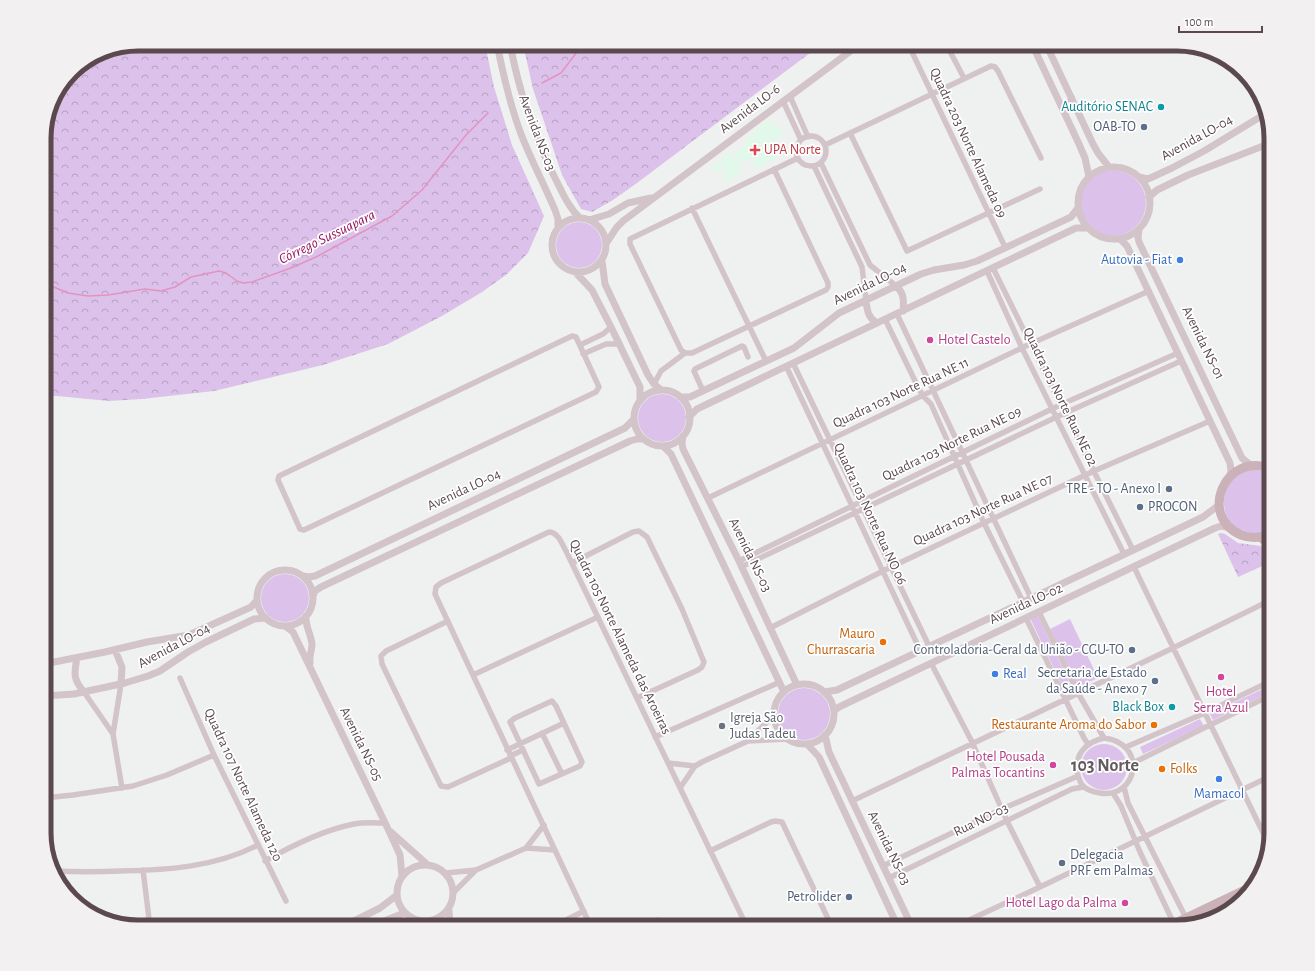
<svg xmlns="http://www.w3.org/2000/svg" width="1315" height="971" viewBox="0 0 1315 971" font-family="'Alegreya Sans',sans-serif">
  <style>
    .medical { fill: #e2f8ea }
    .grass { fill: #dcc2eb }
    .forest { fill: url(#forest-crowns) }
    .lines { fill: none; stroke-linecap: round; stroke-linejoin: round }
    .stream { stroke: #e393bf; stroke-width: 1.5 }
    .minor { stroke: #d2c4c8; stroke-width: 5.5 }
    .tertiary { stroke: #d2c4c8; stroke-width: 7 }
    .primary { stroke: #cbb2b8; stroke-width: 9 }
    .culture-dot { fill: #0f9aa8; stroke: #fff; stroke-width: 1.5 }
    .service-dot { fill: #5c6f8a; stroke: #fff; stroke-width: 1.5 }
    .health-dot { fill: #e0444e; stroke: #fff; stroke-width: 1.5 }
    .shop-dot { fill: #3f7fe0; stroke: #fff; stroke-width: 1.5 }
    .hotel-dot { fill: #d1479c; stroke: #fff; stroke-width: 1.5 }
    .food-dot { fill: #e8710a; stroke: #fff; stroke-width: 1.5 }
    .worship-dot { fill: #6b7280; stroke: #fff; stroke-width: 1.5 }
    .labels { text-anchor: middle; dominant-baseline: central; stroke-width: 3.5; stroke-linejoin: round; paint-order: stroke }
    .culture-label { font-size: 14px; fill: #0d838f; stroke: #fff; text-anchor: end }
    .street-label { font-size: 14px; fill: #5b494e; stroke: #fff }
    .service-label { font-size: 14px; fill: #4e5e75; stroke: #fff; text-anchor: end }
    .health-label { font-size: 14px; fill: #be3a42; stroke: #fff; text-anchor: start }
    .shop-label { font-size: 14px; fill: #366cbe; stroke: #fff; text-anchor: end }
    .hotel-label { font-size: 14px; fill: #b23c85; stroke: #fff; text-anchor: end }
    .food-label { font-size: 14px; fill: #c56008; stroke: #fff; text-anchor: end }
    .worship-label { font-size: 14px; fill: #5b616d; stroke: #fff; text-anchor: start }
    .water-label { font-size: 15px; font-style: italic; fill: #9c1b61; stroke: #fff }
    .district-label { font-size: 18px; font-weight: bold; fill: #635c5e; stroke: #fff }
    .rim { fill: none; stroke: #5b494e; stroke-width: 5 }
  </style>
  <defs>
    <pattern id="forest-crowns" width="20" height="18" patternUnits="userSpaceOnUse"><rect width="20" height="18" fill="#dcc2eb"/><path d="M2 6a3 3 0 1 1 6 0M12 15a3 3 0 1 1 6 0" fill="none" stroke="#b5a0c1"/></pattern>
  </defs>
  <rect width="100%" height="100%" fill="#eff1f0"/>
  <path class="medical" d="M 768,120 L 774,126 L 777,124 L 784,134 L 776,141 L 774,138 L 773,139 L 774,142 L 768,146 L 774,153 L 775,159 L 757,168 L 751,161 L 754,159 L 753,157 L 747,161 L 745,158 L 743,159 L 744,162 L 742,164 L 740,163 L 738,164 L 740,168 L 743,167 L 745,169 L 727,182 L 721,175 L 727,170 L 725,167 L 716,173 L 712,166 L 718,161 L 722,165 L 723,164 L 720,159 L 729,153 L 734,159 L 736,158 L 733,153 L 744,147 L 743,145 L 746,143 L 746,139 Z"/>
  <path class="grass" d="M1080 203a33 33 0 1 1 66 0a33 33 0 1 1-66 0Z
    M556 245a23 23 0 1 1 46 0a23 23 0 1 1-46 0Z
    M638 418a24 24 0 1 1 48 0a24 24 0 1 1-48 0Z
    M 1252,469 L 1271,473 L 1271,530 C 1267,531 1263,533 1259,534 C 1225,538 1212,496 1237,475 C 1241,472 1247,471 1252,469 Z
    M261 598a24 24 0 1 1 48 0a24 24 0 1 1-48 0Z
    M 1037,614 L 1072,688 L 1065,692 L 1030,618 Z
    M 1070,619 L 1098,678 L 1078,687 L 1050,629 Z
    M 1271,685 L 1271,692 L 1213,720 L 1210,714 Z
    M778 714a26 26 0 1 1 52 0a26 26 0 1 1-52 0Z
    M 1200,719 L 1204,726 L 1143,754 L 1140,747 Z
    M1081 767a23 23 0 1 1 46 0a23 23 0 1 1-46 0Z"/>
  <path class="forest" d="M 138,44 L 485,44 L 494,87 L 512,145 L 544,216 L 528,253 L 506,275 L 482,292 L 442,316 L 388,344 L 323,365 L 214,391 L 142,399 L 109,401 L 57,396 L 44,396 L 44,132 L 54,97 L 76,67 L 102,51 Z
    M 523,44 L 822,44 L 637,183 L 613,200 L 592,212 L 581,209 L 562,175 L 533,89 Z
    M 1221,533 L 1225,534 L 1238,543 L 1261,546 L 1269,563 L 1238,577 L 1218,534 Z"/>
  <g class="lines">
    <path class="stream" d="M 542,83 L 561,73 L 583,44
      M 44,283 L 68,293 L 88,296 L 108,295 L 145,289 L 161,291 L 175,287 L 191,277 L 219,271 L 226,273 L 237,281 L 243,283 L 252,282 L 291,268 L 316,257 L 392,216 L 422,190 L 466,135 L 488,113"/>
    <path class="minor" d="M 919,44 L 912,47 L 911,50 L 1005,247
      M 946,44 L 964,78
      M 790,96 L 808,137
      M 783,101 L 801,140
      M 1064,110 L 1072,97
      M 850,133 L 907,251 L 1040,189
      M796 151a15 15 0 1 1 30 0a15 15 0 1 1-30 0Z
      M 825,145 L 991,66 L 995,67 L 998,71 L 1041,158
      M 821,163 L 870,265 L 896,286
      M 814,166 L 862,267 L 866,300
      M 692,208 L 766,361
      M 993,268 C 1039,362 1087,456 1133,550
      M 987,271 L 1022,348 L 1124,554
      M 897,314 L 1031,598
      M 885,319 L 917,385 L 923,396 L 931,404 L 984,523 L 1023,602
      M 572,336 L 576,337 L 599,387 L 596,392 L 304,530 L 300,529 L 278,480 L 279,476 Z
      M 580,345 L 603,334 L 611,327
      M 685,353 L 681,350 L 630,244 L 630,239 L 798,158
      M 685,353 L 692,353 L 826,290 L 828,287 L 828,283 L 774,169
      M 583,354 L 606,344 L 620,344
      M 793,363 L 929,646
      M 786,366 L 920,650
      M 654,384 L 661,371 L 685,353
      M 703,391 L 694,371 L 695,369 L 742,346 L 744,347 L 748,357
      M 708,498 L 1030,344 L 1149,291
      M 739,561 L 1060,405 L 1178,353
      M 572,563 L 633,532 L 639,531 L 647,537 L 682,609 L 704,662 L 702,667 L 698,670 L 637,698
      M 741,567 L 1065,413 L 1181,361
      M 1134,567 L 1268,843
      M 1039,612 L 1078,693 L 1104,738
      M 1026,618 L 1084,738 L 1088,744
      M 448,621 L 386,651 L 381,656 L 382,664 L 441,786 L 448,787 L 511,758
      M 770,628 L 891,567 L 1094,471 L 1210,421
      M 931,663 L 972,742 L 1007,821 L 1040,887
      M 473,675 L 598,617
      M 180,678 L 214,755 L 286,901
      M 121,684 L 113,734 L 122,788
      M 84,692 L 113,734
      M 552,701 L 556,706 L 582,762 L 580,766 L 539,784 L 510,722 L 515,718 Z
      M 542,733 L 562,774
      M 655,737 L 780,682
      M 1104,738 C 1148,743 1138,799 1100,793 C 1094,792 1087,790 1083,786 C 1080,783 1078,776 1077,772 C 1075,754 1086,742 1104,738 Z
      M 748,741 L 774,715
      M 1126,747 L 1205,713 L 1271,681
      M 507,750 L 564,723
      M 510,756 L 523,750
      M 668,763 L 695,766
      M 1133,763 L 1271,695
      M 1124,787 L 1128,803 L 1186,918
      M 680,788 L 695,766 L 702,762 L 748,741 L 788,739
      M 1113,793 L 1121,806 L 1140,852 L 1174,924
      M 44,798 L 73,795 L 133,786 L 167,775 L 214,755
      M 852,801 L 1173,648 L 1271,600
      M 526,848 L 555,850
      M 710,851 L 771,822 L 775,821 L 782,822 L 832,927
      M 265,861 C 293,845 323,830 354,824 C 364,822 375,823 385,823
      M 883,866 L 1002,809 L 1078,776
      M 143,870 L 150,927
      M 54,871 C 76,872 98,872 121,871 C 167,870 216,867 258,845
      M 446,873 L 476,870 L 526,848 L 544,825
      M 889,878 L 1072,789 L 1083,787
      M 454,892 L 476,870
      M 658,920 L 661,927
      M 552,927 L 584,911
      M 591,927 L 435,594 L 436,587 L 441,583 L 549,532 C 558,532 562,544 566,551 L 747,927
      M 876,927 L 895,921
      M 954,927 L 1040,887 L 1271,776"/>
    <path class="tertiary" d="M 497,44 C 503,74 510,105 521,134 C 531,160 544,184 555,210 L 558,219 L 558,228
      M 510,44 C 519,91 534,137 556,180 C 563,194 569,208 580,218
      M 1032,44 L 1079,144 L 1085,158 L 1089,177
      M 1046,44 L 1093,144 L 1098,153 L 1109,167
      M1078 203a36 36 0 1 1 72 0a36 36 0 1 1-72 0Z
      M 1139,177 L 1148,179 L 1172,168 L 1204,151 L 1265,114
      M 1149,197 L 1157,190 L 1188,175 L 1271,143
      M552 245a27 27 0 1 1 54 0a27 27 0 1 1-54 0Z
      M 589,220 L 609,214 L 628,203 L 651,198
      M 1139,229 L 1138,238 L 1139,242 L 1242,458 L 1252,466
      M 1120,239 L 1127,246 L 1230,463 L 1231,471 L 1230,476
      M 607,242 L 617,227 L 623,221 L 860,44
      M 602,261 L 605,284 L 648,375 L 654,384 L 661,390
      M 576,273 L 592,290 L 611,327 L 640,387 L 640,400
      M 896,286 C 904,293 904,300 903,311
      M 866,300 C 867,310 868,318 877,323
      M634 418a28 28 0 1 1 56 0a28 28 0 1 1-56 0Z
      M 680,397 L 690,397 L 794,348 L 839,313 L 921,274 L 934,270 L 964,265 L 977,261 L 1071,217 L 1078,208
      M 689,417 L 697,409 L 1076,228 L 1087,228
      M 683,436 L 682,443 L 683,449 L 739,561 L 797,685
      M 663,446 L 671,454 L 784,692
      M257 598a28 28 0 1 1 56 0a28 28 0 1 1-56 0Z
      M 303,576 L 309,577 L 315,576 L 625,428 L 634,419
      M 313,596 L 315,591 L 321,587 L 630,441 L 637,439 L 643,439
      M 306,616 C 305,626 311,634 312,644 C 312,651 309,654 310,663
      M 285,626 L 293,632 L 389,831 L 400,855 L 402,876
      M 115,650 L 122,667 L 121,684
      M 77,658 C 74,674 73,679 84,692
      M 44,664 L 105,652 L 147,642 L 189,635 L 251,607 L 257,600
      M774 714a30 30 0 1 1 60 0a30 30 0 1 1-60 0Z
      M 824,692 L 837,690 L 1180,528 L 1203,517 L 1219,505
      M 44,696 L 74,694 L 125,683 L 148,676 L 160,671 L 188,652 L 206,642 L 254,619 L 266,618
      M 834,711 L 839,707 L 1215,528 L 1221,526 L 1231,528
      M 825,735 L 829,752 L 912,927
      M 807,744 L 819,757 L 898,927
      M 391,832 L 428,865
      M397 893a28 28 0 1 1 56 0a28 28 0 1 1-56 0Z
      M 449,910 L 450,927
      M 342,927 L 380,908 L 397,895
      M 369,927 L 404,913"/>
    <path class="primary" d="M 1271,469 C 1226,450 1197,516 1241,535 C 1251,539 1261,538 1271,534
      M 1260,537 L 1269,544 L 1271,549
      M 1167,927 L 1253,886"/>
  </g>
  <g class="culture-dot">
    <circle cx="1161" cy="107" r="4"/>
    <circle cx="1172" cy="707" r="4"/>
  </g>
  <g class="service-dot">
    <circle cx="1144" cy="127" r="4"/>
    <circle cx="1169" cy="489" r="4"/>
    <circle cx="1140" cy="507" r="4"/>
    <circle cx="1132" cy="650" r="4"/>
    <circle cx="1155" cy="681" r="4"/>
    <circle cx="1062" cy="863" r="4"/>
    <circle cx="849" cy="897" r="4"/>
  </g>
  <path class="health-dot" d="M753 144h4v4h4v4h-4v4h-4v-4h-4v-4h4z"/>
  <g class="shop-dot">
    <circle cx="1180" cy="260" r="4"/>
    <circle cx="995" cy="674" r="4"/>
    <circle cx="1219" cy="779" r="4"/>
  </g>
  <g class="hotel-dot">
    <circle cx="930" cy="340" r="4"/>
    <circle cx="1221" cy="677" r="4"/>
    <circle cx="1053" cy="765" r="4"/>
    <circle cx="1125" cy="903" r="4"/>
  </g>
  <g class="food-dot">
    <circle cx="883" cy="642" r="4"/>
    <circle cx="1154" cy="725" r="4"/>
    <circle cx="1162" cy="769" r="4"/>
  </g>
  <circle class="worship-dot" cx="722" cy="726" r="4"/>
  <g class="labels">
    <g class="culture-label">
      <text x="1153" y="107">Auditório SENAC</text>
      <text x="1164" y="707">Black Box</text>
    </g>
    <g class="street-label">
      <text transform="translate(750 109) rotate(-37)">Avenida LO-6</text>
      <text transform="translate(537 133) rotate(69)">Avenida NS-03</text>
      <text transform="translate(1197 138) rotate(-29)">Avenida LO-04</text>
      <text transform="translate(968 143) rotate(65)">Quadra 203 Norte Alameda 09</text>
      <text transform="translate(870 284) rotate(-26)">Avenida LO-04</text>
      <text transform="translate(1203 343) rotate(64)">Avenida NS-01</text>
      <text transform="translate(901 393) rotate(-25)">Quadra 103 Norte Rua NE 11</text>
      <text transform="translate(1060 397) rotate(64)">Quadra 103 Norte Rua NE 02</text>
      <text transform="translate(952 444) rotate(-26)">Quadra 103 Norte Rua NE 09</text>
      <text transform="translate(464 490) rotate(-25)">Avenida LO-04</text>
      <text transform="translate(983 510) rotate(-25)">Quadra 103 Norte Rua NE 07</text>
      <text transform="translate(870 514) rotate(65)">Quadra 103 Norte Rua NO 06</text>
      <text transform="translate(750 555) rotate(64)">Avenida NS-03</text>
      <text transform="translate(1026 604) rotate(-25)">Avenida LO-02</text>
      <text transform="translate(620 637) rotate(64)">Quadra 105 Norte Alameda das Aroeiras</text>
      <text transform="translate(174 646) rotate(-28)">Avenida LO-04</text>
      <text transform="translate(361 744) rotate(64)">Avenida NS-05</text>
      <text transform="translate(243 785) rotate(65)">Quadra 107 Norte Alameda 120</text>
      <text transform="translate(981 820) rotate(-26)">Rua NO-03</text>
      <text transform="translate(889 848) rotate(64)">Avenida NS-03</text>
    </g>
    <g class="service-label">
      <text x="1136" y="127">OAB-TO</text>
      <text x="1161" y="489">TRE - TO - Anexo I</text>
      <text x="1148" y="507" text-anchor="start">PROCON</text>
      <text x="1124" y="650">Controladoria-Geral da União - CGU-TO</text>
      <text x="1147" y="673">Secretaria de Estado<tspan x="1147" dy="16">da Saúde - Anexo 7</tspan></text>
      <text x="1070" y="855" text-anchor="start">Delegacia<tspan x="1070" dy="16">PRF em Palmas</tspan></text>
      <text x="841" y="897">Petrolider</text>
    </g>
    <g class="health-label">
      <text x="764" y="150">UPA Norte</text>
    </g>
    <g class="shop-label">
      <text x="1172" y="260">Autovia - Fiat</text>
      <text x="1003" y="674" text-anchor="start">Real</text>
      <text x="1219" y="794" text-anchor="middle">Mamacol</text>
    </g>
    <g class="hotel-label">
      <text x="938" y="340" text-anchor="start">Hotel Castelo</text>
      <text x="1221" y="692" text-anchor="middle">Hotel<tspan x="1221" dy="16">Serra Azul</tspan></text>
      <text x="1045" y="757">Hotel Pousada<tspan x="1045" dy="16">Palmas Tocantins</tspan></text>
      <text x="1117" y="903">Hotel Lago da Palma</text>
    </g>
    <g class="food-label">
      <text x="875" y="634">Mauro<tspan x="875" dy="16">Churrascaria</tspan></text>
      <text x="1146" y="725">Restaurante Aroma do Sabor</text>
      <text x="1170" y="769" text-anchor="start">Folks</text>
    </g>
    <g class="worship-label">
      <text x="730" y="718">Igreja São<tspan x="730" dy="16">Judas Tadeu</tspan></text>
    </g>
    <g class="water-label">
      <text transform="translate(327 237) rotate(-26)">Córrego Sussuapara</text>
    </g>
    <g class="district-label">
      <text x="1105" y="766">103 Norte</text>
    </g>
  </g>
  <path d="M0 0H1315V971H0ZM138 51H1177A87 87 0 0 1 1264 138V833A87 87 0 0 1 1177 920H138A87 87 0 0 1 51 833V138A87 87 0 0 1 138 51Z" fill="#f2f0f1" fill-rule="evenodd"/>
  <path class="rim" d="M138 51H1177A87 87 0 0 1 1264 138V833A87 87 0 0 1 1177 920H138A87 87 0 0 1 51 833V138A87 87 0 0 1 138 51Z"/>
  <path d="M1179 26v6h83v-6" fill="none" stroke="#5b494e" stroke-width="2"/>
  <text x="1185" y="26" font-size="12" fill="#5b494e" stroke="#ffffff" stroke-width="3" paint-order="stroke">100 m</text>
</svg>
